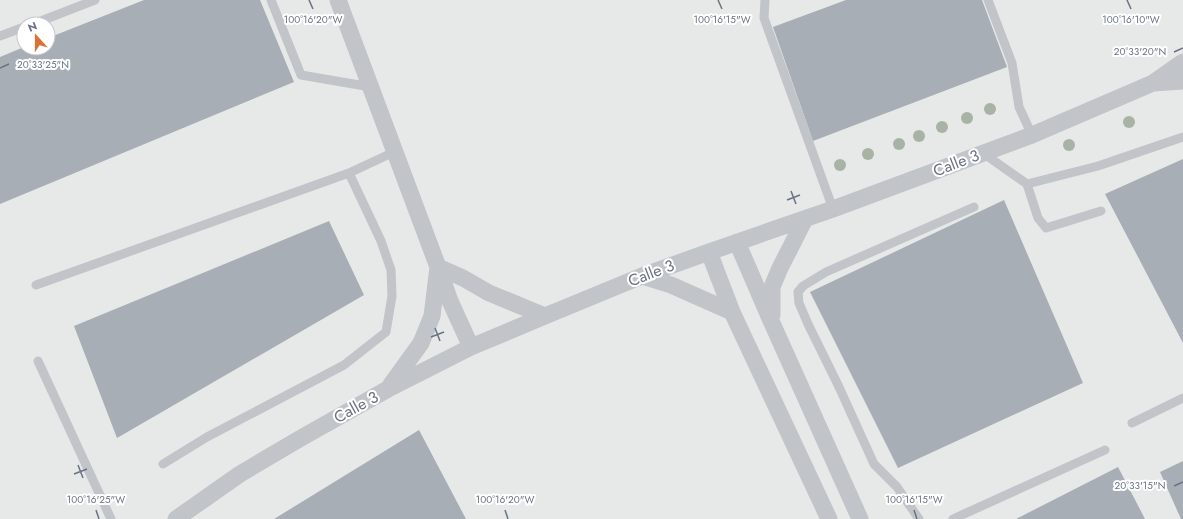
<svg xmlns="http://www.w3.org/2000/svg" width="1183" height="519" viewBox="0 0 1183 519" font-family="Jost,sans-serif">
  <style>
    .built { fill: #e7e8e8; fill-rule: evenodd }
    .building { fill: #a8aeb5 }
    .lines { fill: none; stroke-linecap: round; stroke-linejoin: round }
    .service { stroke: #c1c4c8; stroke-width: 9 }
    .minor { stroke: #c1c4c8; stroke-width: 17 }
    .tree { fill: #a8b3a6 }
    .ticks { fill: none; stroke: #687383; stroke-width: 1.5 }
    .labels { text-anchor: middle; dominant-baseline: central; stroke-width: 4; stroke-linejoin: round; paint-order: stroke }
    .street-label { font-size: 16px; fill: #687383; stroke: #fff }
    .ticks-label { font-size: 10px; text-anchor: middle; fill: #687383; stroke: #fff; stroke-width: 4; stroke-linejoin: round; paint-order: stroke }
  </style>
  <rect width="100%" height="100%" fill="#f7f7f4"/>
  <path class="built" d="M 0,0 L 1183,0 L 1183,519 L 0,519 ZM 24,24 L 48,24 L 48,48 L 24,48 Z"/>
  <path class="building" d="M 144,0 L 260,0 L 294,82 L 0,204 L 0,57 L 24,47 L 48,48 L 48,38 Z
    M 846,0 L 982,0 L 1007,67 L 813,141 L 773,27 Z
    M 1183,159 L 1183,343 L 1105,194 Z
    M 1004,200 L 1083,383 L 898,468 L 810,292 Z
    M 329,221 L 364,295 L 117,438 L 74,326 Z
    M 419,430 L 466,519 L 274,519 Z
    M 1183,461 L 1183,519 L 1181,519 L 1160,472 Z
    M 1118,467 L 1145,519 L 1016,519 Z"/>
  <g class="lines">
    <path class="service" d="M 271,0 L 301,75 L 371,87
      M 765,0 L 764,18 L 833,209
      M 988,0 L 1012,63 L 1019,107 L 1032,135
      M 33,24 L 95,0
      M 0,36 L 24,27
      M 983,153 L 1027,184 L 1038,218 L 1046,228 L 1101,211
      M 1027,184 L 1098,166 L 1183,137
      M 36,285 L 349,173 L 394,152
      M 38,361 L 111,519
      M 1132,423 L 1183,398
      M 163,464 L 207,437 L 344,365 L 386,332 L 392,296 L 391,270 L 381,241 L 349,173
      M 919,519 L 897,487 L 874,464 L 839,387 L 808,324 L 799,303 L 798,292 L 803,286 L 826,272 L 974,207
      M 953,519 L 1105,450"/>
    <path class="minor" d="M 338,0 L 438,267 L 450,301 L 471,347
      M 1153,83 L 1183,81
      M 737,242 L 772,323 L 860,519
      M 709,252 L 732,312 L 829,519
      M 642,276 L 671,285 L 732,312
      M 772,315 L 772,287 L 780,268 L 805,219
      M 390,386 L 421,343 L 432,316 L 438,267 L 463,278 L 489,293 L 545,316
      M 176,519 L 240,474 L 301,438 L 388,389 L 471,347 L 545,316 L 642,276 L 709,252 L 833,209 L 1032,135 L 1153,83 L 1183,62"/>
  </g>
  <g class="tree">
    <circle cx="990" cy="109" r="6"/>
    <circle cx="967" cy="118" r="6"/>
    <circle cx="1129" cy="122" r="6"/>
    <circle cx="942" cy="127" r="6"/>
    <circle cx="919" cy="136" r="6"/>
    <circle cx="899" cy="144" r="6"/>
    <circle cx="1069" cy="145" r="6"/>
    <circle cx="868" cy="154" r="6"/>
    <circle cx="840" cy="165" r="6"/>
  </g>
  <path class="ticks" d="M 309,0 L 313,9M 718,0 L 722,9M 1127,0 L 1131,9M 1174,52 L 1183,48M 0,68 L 9,64M 791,191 L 796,204M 787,200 L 800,195M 435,328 L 440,341M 431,337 L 444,332M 78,465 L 83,478M 74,474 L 87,469M 1174,486 L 1183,482M 96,510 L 99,519M 505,510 L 508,519M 914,510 L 917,519"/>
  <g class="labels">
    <g class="street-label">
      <text transform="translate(956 163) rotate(-21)">Calle 3</text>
      <text transform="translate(651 273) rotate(-21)">Calle 3</text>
      <text transform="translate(356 407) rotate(-29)">Calle 3</text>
    </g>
  </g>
  <g class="ticks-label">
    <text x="313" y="23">100°16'20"W</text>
    <text x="722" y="23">100°16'15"W</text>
    <text x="1131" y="23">100°16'10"W</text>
    <text x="1140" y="55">20°33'20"N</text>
    <text x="43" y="68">20°33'25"N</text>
    <text x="1140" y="489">20°33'15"N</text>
    <text x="96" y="503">100°16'25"W</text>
    <text x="505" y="503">100°16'20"W</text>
    <text x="914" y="503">100°16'15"W</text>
  </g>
  <g transform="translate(36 36) rotate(339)"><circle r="19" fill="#ffffff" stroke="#c3c7cd"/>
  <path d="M0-3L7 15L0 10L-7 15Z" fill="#d77435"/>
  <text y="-6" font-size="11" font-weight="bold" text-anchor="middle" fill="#687383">N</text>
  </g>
</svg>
